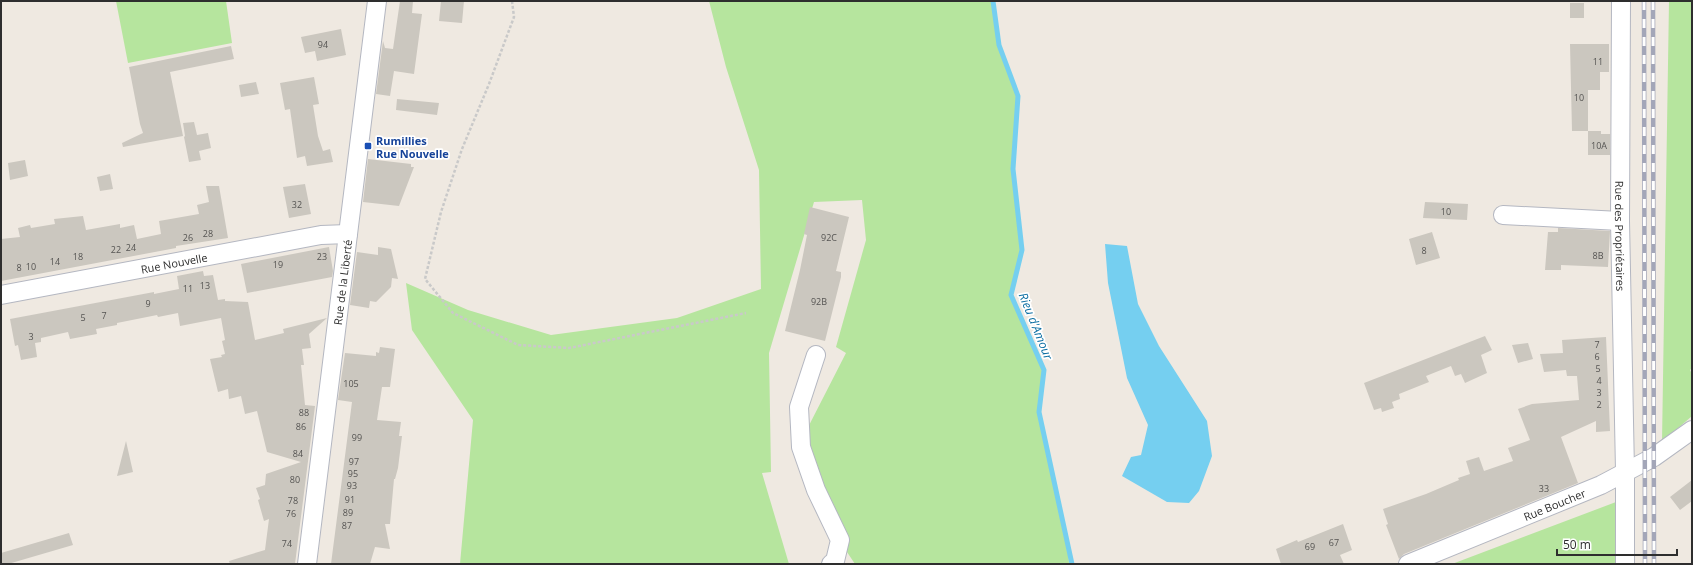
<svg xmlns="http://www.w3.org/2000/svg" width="1693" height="565" viewBox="0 0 1693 565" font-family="'Open Sans',sans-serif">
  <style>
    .green { fill: #b6e59e }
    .water { fill: #75cff0 }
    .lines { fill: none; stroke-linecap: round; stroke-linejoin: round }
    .stream { stroke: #75cff0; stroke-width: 5 }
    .building { fill: #cbc7bf }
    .minor-casing { stroke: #b4b7c1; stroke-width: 20 }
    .path { stroke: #c9c9c9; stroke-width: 2.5; stroke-dasharray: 3 2; stroke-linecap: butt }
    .minor { stroke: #fff; stroke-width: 18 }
    .rail-casing { stroke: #a3a6b8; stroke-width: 4.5 }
    .rail { stroke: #fff; stroke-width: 3; stroke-dasharray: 9; stroke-linecap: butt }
    .transit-dot { fill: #1a4fb4; stroke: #fff; stroke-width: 1.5 }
    .labels { text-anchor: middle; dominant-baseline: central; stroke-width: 3.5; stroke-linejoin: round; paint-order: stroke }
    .number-label { font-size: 9px; fill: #555452 }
    .transit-label { font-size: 11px; font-weight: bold; fill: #164399; stroke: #fff; text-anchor: start }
    .street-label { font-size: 11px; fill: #2e2e2e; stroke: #fff }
    .water-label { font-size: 12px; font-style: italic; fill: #0d6fa3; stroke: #fff }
  </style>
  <rect width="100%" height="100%" fill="#efe9e1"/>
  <path class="green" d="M 116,1 L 226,1 L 232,43 L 128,63 Z
    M 709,1 L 993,1 L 999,45 L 1018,96 L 1014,175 L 1022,250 L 1011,295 L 1044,370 L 1039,412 L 1068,545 L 1069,564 L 855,564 L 847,552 L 801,441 L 846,353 L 836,347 L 866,240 L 862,200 L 814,202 L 769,353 L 771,472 L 762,473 L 789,564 L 460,564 L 473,420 L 412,330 L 406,283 L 468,310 L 551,335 L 677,318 L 761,289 L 759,170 L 726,67 Z
    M 1669,1 L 1692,1 L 1692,368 L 1690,370 L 1692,374 L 1692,416 L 1662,442 Z
    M 1616,502 L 1617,564 L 1452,564 Z"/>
  <path class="water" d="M 1105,244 L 1127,246 L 1138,304 L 1159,346 L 1207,421 L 1212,456 L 1199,491 L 1189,503 L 1167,502 L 1122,476 L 1131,457 L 1141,455 L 1148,425 L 1127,378 L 1108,283 Z"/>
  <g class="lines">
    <path class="stream" d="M 993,1 L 999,45 L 1018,96 L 1013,169 L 1022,250 L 1011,295 L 1044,370 L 1039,412 L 1072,564"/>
  </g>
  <path class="building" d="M 400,1 L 413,1 L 412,13 L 422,14 L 414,74 L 394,71 L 390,96 L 376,94 L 383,41 L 385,48 L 393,49 Z
    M 441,1 L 464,1 L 462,23 L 439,21 Z
    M 1570,3 L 1584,3 L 1584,18 L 1570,18 Z
    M 341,29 L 346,55 L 317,61 L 315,51 L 305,53 L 301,37 Z
    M 1570,44 L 1609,44 L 1609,72 L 1600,72 L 1600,90 L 1588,90 L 1588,131 L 1572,131 Z
    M 231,46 L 234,59 L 170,72 L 183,136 L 123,147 L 122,143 L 143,133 L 140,124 L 129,67 Z
    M 314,77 L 319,104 L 313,105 L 318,136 L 323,151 L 330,149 L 333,162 L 307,166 L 305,156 L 297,158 L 290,109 L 285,110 L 280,83 Z
    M 256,82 L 259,94 L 241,97 L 239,85 Z
    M 397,99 L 439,103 L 437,115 L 396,110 Z
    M 194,122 L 197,135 L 208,133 L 211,148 L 199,151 L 201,160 L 189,162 L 184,137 L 185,136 L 183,123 Z
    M 1588,131 L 1601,131 L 1601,134 L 1610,134 L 1610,155 L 1588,155 Z
    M 368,159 L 411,164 L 411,167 L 414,167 L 399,206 L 363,202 Z
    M 25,160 L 28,176 L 10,180 L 8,163 Z
    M 110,174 L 113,189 L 100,191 L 97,177 Z
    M 305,184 L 311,214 L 289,218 L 283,187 Z
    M 206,186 L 219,186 L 228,238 L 176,246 L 176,248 L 1,281 L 1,239 L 20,237 L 18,228 L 30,225 L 31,228 L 55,224 L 54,219 L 83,216 L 86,230 L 120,224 L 120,228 L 134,225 L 137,239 L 161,234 L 159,221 L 199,214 L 197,205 L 209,202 Z
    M 1425,202 L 1468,204 L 1467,220 L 1423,218 Z
    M 810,207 L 849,217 L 836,271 L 841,272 L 841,277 L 825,341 L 785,331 L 800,270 L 807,235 L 804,234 Z
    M 1558,228 L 1610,231 L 1608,267 L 1561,265 L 1561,270 L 1545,270 L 1548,232 L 1558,232 Z
    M 1432,232 L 1440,258 L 1416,265 L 1409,239 Z
    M 329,247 L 333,271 L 332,277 L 247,293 L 241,264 Z
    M 378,247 L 391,249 L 398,279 L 392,278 L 391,287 L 376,302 L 370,301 L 369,308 L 350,305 L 357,252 L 378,255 Z
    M 203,271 L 204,276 L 213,275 L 218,300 L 225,299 L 225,301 L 248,302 L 255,340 L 284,333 L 283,329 L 327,318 L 309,334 L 311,348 L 302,349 L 304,365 L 301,365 L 305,405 L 315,406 L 295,564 L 230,564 L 229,561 L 265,550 L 269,519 L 264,521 L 258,500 L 260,499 L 256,488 L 265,485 L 266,474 L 301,462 L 267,452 L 257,411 L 245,414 L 241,396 L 229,399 L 228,389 L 218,392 L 210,359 L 222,357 L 221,355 L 225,354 L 222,341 L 225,340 L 221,318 L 180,326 L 178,313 L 158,317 L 157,315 L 117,323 L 117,325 L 96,329 L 97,334 L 70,339 L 68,332 L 41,338 L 41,342 L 35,343 L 37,357 L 21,360 L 18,345 L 15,346 L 10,319 L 154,292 L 154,294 L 179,289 L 177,276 Z
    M 1485,336 L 1492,350 L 1481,355 L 1487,373 L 1465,383 L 1461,374 L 1455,376 L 1451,366 L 1426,376 L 1429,382 L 1399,394 L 1400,399 L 1392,402 L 1394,408 L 1382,412 L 1381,408 L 1374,410 L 1364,383 Z
    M 1606,337 L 1610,431 L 1596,432 L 1596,421 L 1561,437 L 1578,483 L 1404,554 L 1399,559 L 1386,525 L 1388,524 L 1383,509 L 1426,494 L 1459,480 L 1458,478 L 1470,474 L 1466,461 L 1479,457 L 1484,471 L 1513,461 L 1508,448 L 1530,440 L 1518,409 L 1532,404 L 1579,400 L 1577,376 L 1567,376 L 1566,370 L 1544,372 L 1540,354 L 1563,353 L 1562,340 Z
    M 1528,343 L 1533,359 L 1518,363 L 1512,345 Z
    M 380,347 L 395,349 L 390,387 L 382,387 L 377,420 L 401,422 L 399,436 L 402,436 L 398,468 L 395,479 L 394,479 L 390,524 L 385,524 L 390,549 L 375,547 L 370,564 L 331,564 L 352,402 L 338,400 L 345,353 L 376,356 L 376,352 L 379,353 Z
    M 126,441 L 133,472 L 117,476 Z
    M 1692,480 L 1692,501 L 1680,510 L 1670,497 Z
    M 1343,524 L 1352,550 L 1340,555 L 1344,564 L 1281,564 L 1276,549 L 1297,540 L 1298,542 Z
    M 69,533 L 73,545 L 8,564 L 1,564 L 1,553 Z"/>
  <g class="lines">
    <defs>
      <g id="minor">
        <path id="s1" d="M 1621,1 L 1620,221 L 1625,471 L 1625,564"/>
        <path d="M 1503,215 L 1620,221"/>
        <path id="s2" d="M 1,295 L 321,235 L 348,234"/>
        <path d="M 816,355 L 799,407 L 801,447 L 816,490 L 840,540 L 835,561 L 831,564"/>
        <path id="s3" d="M 307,564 L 377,1"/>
        <path id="s4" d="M 1408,564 L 1601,485 L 1654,457 L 1692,430"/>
      </g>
    </defs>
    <use href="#minor" class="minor-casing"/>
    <path class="path" d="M 512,1 L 514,17 L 489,84 L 462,149 L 441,212 L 425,279 L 453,313 L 518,345 L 569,348 L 746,313"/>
    <use href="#minor" class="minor"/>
    <defs>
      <path id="rail" d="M 1644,1 L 1645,564
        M 1653,1 L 1654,564"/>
    </defs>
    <use href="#rail" class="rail-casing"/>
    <use href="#rail" class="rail"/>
  </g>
  <rect class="transit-dot" x="364" y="142" width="8" height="8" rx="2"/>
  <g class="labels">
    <g class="number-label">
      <text x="323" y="44">94</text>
      <text x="1598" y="61">11</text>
      <text x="1579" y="97">10</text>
      <text x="1599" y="145">10A</text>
      <text x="297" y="204">32</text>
      <text x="1446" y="211">10</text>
      <text x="208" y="233">28</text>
      <text x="188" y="237">26</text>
      <text x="829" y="237">92C</text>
      <text x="131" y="247">24</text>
      <text x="116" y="249">22</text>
      <text x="1424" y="250">8</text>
      <text x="1598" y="255">8B</text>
      <text x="78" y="256">18</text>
      <text x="322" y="256">23</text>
      <text x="55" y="261">14</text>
      <text x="278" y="264">19</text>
      <text x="31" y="266">10</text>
      <text x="19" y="267">8</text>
      <text x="205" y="285">13</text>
      <text x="188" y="288">11</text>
      <text x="819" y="301">92B</text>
      <text x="148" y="303">9</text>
      <text x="104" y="315">7</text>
      <text x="83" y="317">5</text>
      <text x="31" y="336">3</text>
      <text x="1597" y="344">7</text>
      <text x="1597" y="356">6</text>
      <text x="1598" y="368">5</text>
      <text x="1599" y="380">4</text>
      <text x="351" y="383">105</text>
      <text x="1599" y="392">3</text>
      <text x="1599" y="404">2</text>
      <text x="304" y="412">88</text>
      <text x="301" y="426">86</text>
      <text x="357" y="437">99</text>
      <text x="298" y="453">84</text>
      <text x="354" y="461">97</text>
      <text x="353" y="473">95</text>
      <text x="295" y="479">80</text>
      <text x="352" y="485">93</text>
      <text x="1544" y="488">33</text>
      <text x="350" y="499">91</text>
      <text x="293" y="500">78</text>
      <text x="348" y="512">89</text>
      <text x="291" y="513">76</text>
      <text x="347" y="525">87</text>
      <text x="1334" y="542">67</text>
      <text x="287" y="543">74</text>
      <text x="1310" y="546">69</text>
    </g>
    <g class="transit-label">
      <text x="376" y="140">Rumillies<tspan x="376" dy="13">Rue Nouvelle</tspan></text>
    </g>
    <g class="street-label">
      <text stroke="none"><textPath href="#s1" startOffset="235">Rue des Propriétaires</textPath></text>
      <text stroke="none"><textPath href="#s2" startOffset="176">Rue Nouvelle</textPath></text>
      <text stroke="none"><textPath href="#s3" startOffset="284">Rue de la Liberté</textPath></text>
      <text stroke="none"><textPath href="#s4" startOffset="158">Rue Boucher</textPath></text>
    </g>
    <g class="water-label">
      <text transform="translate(1036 326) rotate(68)">Rieu d'Amour</text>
    </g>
  </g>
  <rect width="1693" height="565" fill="none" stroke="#2e2e2e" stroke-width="4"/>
  <path d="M1557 549v6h120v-6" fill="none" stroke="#2e2e2e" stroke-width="2"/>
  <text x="1563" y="549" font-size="12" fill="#2e2e2e" stroke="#ffffff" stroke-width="3" paint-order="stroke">50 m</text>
</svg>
